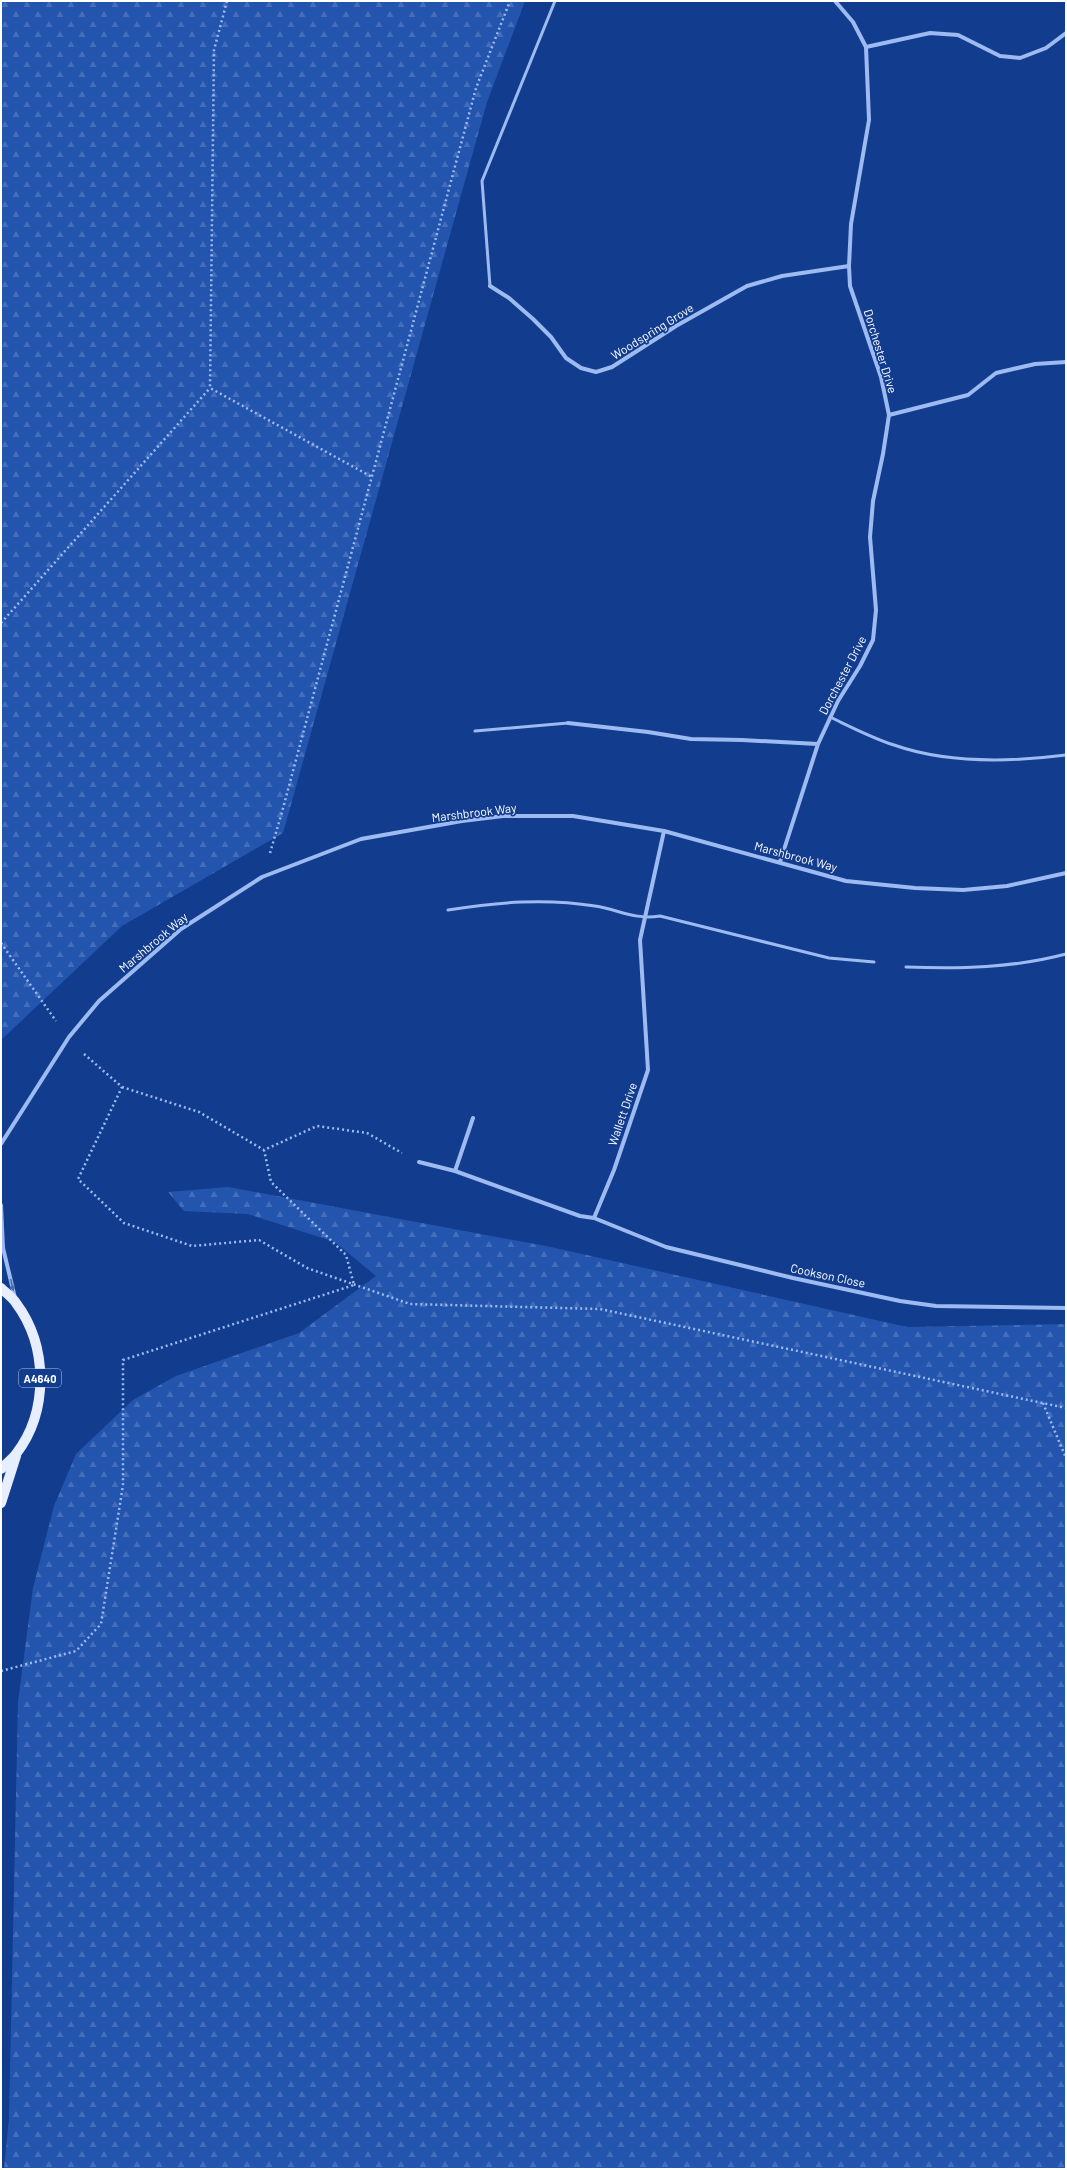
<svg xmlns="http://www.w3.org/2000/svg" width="1067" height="2170" viewBox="0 0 1067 2170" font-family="Barlow,sans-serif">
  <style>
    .forest { fill: url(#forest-firs) }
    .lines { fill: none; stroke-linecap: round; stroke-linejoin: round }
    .path { stroke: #9dbbf1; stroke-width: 2.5; stroke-dasharray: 2 3; stroke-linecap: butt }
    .service { stroke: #9dbbf1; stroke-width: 3 }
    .minor { stroke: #9dbbf1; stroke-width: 4 }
    .primary { stroke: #e7eeff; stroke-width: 10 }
    .oneway { fill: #4369b1 }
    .labels { text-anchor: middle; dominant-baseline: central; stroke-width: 3.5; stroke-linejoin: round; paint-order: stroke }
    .shield { fill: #123d8f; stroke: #b8c5dd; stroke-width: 1 }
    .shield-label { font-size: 11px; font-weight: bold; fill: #fff }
    .street-label { font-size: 12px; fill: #fff; stroke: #123d8f }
  </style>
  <defs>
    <pattern id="forest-firs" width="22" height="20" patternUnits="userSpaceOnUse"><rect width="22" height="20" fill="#2455ae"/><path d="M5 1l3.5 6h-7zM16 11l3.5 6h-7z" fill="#456eba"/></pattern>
  </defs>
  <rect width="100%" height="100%" fill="#123d8f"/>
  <path class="forest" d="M 1,1 L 525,1 L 487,102 L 283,833 L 122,926 L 1,1040 Z
    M 228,1187 L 551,1247 L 907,1327 L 1066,1324 L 1066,2169 L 4,2169 L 9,2119 L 18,1702 L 33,1588 L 54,1506 L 76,1454 L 133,1400 L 176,1376 L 299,1333 L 376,1276 L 335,1242 L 248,1214 L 184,1211 L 168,1192 Z"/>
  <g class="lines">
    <path class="path" d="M 227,1 L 214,50 L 210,388 L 372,477
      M 1,623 L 210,388
      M 270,853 L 282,812 L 476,88 L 510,1
      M 1,943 L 56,1021
      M 84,1054 L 122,1087 L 78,1179 L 124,1223 L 192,1246 L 259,1240 L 307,1268 L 410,1304 L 600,1309 L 1066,1408
      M 122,1087 L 199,1112 L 264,1150
      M 1043,1403 L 1066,1458
      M 1,1671 L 76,1651 L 101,1624 L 123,1485 L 123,1360 L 354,1285 L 346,1255 L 271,1182 L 264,1150 L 317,1126 L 367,1133 L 402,1153"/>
    <path class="service" d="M 490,286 L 482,181 L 555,1
      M 830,717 C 851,727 872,738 894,745 C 948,764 1011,762 1066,755
      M 475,731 L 568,723
      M 448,910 C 498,902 545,898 595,906 C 620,910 634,920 660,916 L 829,958 L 874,962
      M 906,967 C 960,969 1013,968 1066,954"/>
    <path class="minor" d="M 866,47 L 930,33 L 958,35 L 1000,56 L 1020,58 L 1046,48 L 1066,33
      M 490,286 L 509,298 L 533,319 L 551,337 L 566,358 L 581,368 L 596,372 L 612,367 L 676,326 L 747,286 L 782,276 L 849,266
      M 889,415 L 968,395 L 996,373 L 1035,364 L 1066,362
      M 568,723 L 648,732 L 691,739 L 742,740 L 818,744
      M 780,862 L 818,744 L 838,701 L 860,666 L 873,640 L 876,610 L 870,537 L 873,501 L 883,454 L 889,415 L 881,377 L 850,286 L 849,266 L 851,224 L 869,120 L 866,47 L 853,22 L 835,1
      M 1,1144 L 69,1037 L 99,1001 L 181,929 L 262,877 L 361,839 L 462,821 L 503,816 L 573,816 L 664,831 L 846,881 L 915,888 L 963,890 L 1007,886 L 1066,873
      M 419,1162 L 455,1171 L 580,1216 L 594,1218 L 614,1170 L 648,1070 L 640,940 L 664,831
      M 455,1171 L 473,1118
      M 1,1205 L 3,1248 L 15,1298
      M 594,1218 L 666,1247 L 793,1278 L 900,1301 L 936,1306 L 1066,1308"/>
    <path class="primary" d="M 1,1288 C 6,1293 12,1297 16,1303 C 48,1346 49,1411 16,1454 C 12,1459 6,1464 1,1469
      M 1,1503 L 16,1456"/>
  </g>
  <defs><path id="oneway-solid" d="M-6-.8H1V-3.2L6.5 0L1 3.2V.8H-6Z"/></defs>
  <use class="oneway" href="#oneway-solid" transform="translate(12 1285) rotate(77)"/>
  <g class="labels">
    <rect class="shield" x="19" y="1369" width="42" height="18" rx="3"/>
    <g class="shield-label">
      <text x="40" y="1378">A4640</text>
    </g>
    <g class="street-label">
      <text transform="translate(652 331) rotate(-32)">Woodspring Grove</text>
      <text transform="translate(881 351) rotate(73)">Dorchester Drive</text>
      <text transform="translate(842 675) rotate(-62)">Dorchester Drive</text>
      <text transform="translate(474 812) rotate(-7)">Marshbrook Way</text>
      <text transform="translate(796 856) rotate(15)">Marshbrook Way</text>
      <text transform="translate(153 942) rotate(-40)">Marshbrook Way</text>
      <text transform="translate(622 1114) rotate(-71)">Wallett Drive</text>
      <text transform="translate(828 1275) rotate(12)">Cookson Close</text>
    </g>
  </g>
  <rect width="1067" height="2170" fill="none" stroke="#ffffff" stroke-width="4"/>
</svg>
